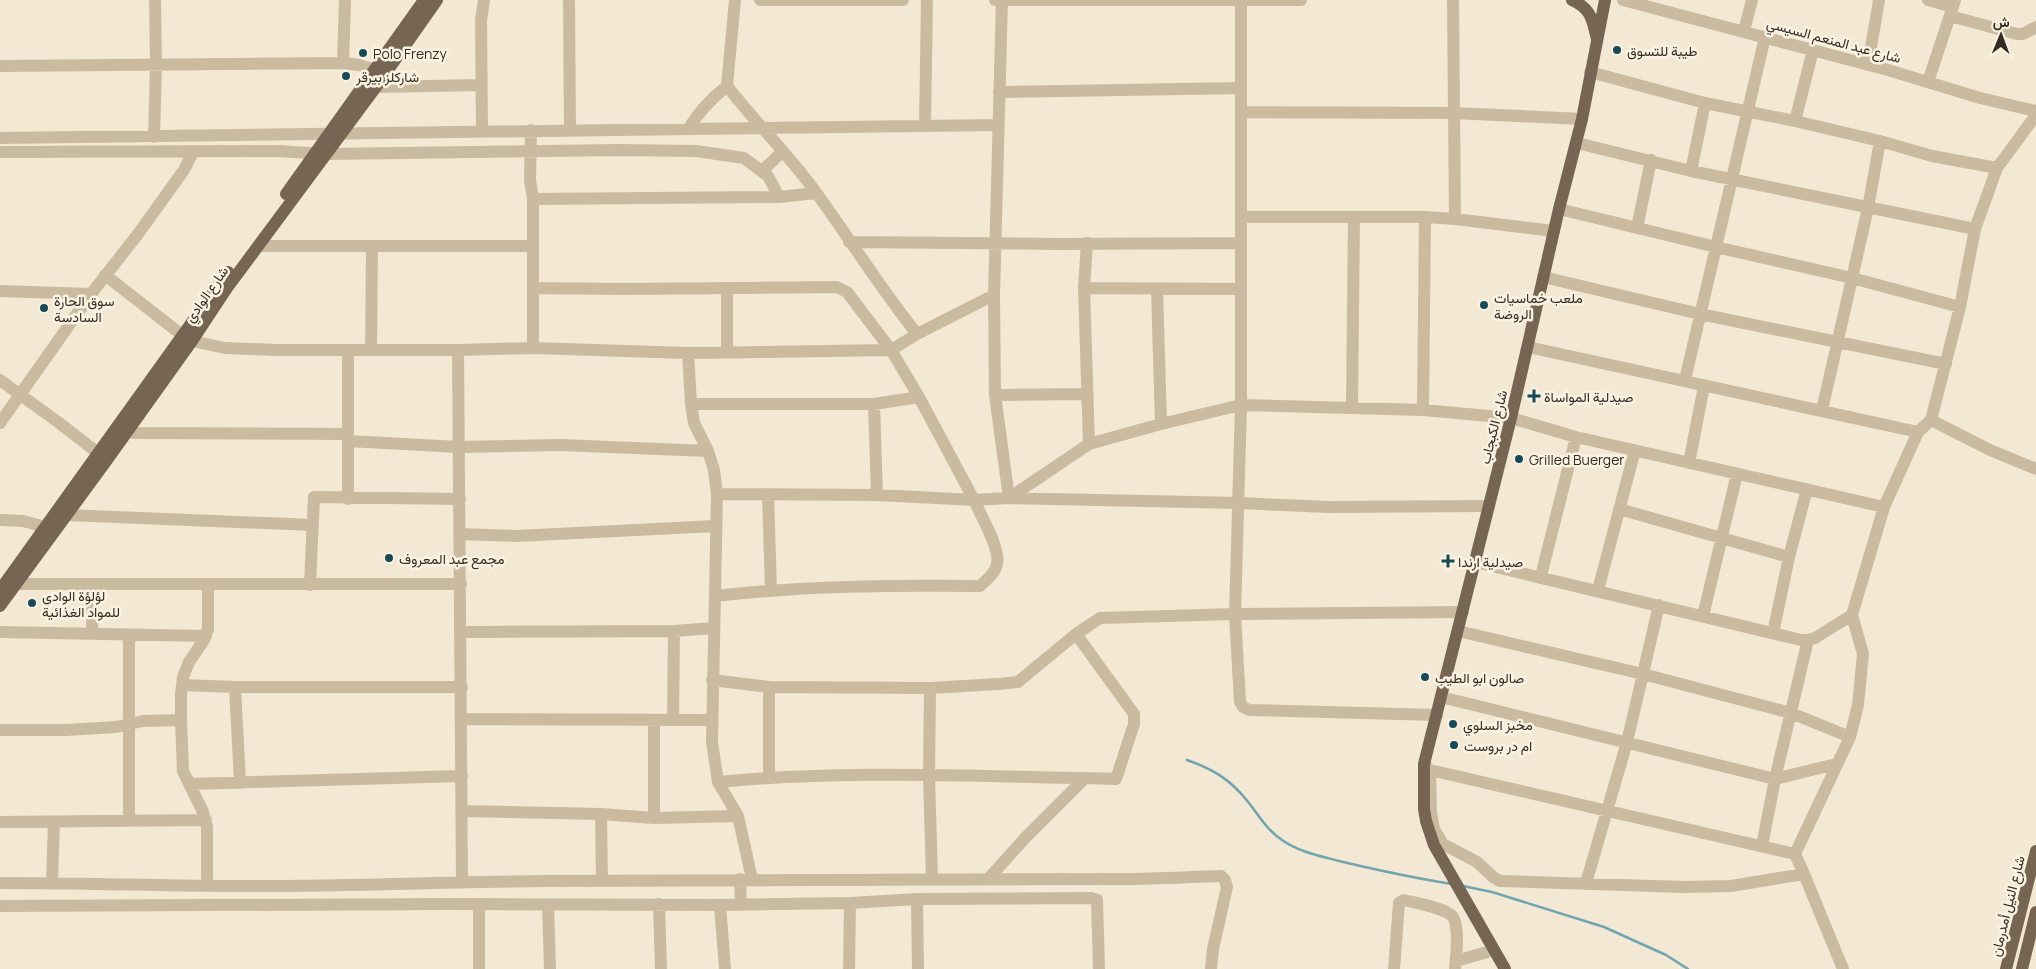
<svg xmlns="http://www.w3.org/2000/svg" width="2036" height="969" viewBox="0 0 2036 969" font-family="Manrope,Vazirmatn,sans-serif">
  <style>
    .lines { fill: none; stroke-linecap: round; stroke-linejoin: round }
    .stream { stroke: #72a4b0; stroke-width: 2.5 }
    .minor { stroke: #cabaa0; stroke-width: 12 }
    .major { stroke: #776554; stroke-width: 12 }
    .poi-dot { fill: #184957; stroke: #faf2e1; stroke-width: 2 }
    .labels { text-anchor: middle; dominant-baseline: central; stroke-width: 5; stroke-linejoin: round; paint-order: stroke }
    .street-label { font-size: 14px; fill: #332b24; stroke: #faf2e1 }
    .poi-label { font-size: 14px; fill: #332b24; stroke: #faf2e1; text-anchor: start }
  </style>
  <rect width="100%" height="100%" fill="#f2e8d4"/>
  <g class="lines">
    <path class="stream" d="M 1187,760 C 1215,770 1231,780 1249,803 C 1260,817 1267,830 1282,840 C 1299,852 1320,856 1339,861 C 1377,870 1414,878 1452,884
      M 1463,886 L 1492,892 L 1604,927 L 1666,955 L 1688,969"/>
    <path class="minor" d="M 569,0 L 570,130
      M 760,0 L 903,0
      M 995,0 L 1301,0
      M 1241,0 L 1241,405 L 1235,614 L 1240,702 L 1243,707 L 1249,710 L 1437,715
      M 1453,0 L 1455,219
      M 1623,0 L 1888,70 L 1980,98 L 2036,111
      M 1928,0 L 1953,7
      M 1950,16 L 2017,34 L 2023,34 L 2036,27
      M 1744,31 L 1752,0
      M 343,63 L 345,0
      M 1868,65 L 1879,0
      M 0,66 L 343,63 L 359,65 L 375,70
      M 1590,72 L 1705,103 L 1795,121 L 1880,141 L 1932,156 L 1997,168
      M 1928,82 L 1955,0
      M 727,86 C 755,122 788,154 815,191 C 850,239 880,288 917,334
      M 376,87 L 481,85
      M 999,92 L 1241,88
      M 1241,112 L 1454,113 L 1582,119
      M 1795,121 L 1813,50
      M 925,125 L 927,0
      M 689,128 C 699,111 711,99 727,86 L 735,0
      M 531,130 L 530,180 L 533,199 L 533,348
      M 482,131 L 481,20 L 484,0
      M 154,137 L 156,65 L 155,0
      M 0,138 L 998,125
      M 1577,143 L 1691,171 L 1975,229
      M 0,152 L 278,151 L 326,154 L 618,150 L 696,151 L 744,158 L 768,176 L 779,197
      M 762,171 L 783,151
      M 1691,171 L 1705,103
      M 533,199 L 779,197 L 816,193
      M 1559,209 L 1716,247 L 1852,278 L 1960,307
      M 1241,217 L 1425,217 L 1455,219 L 1554,231
      M 1637,228 L 1651,160
      M 849,242 L 1060,244 L 1241,243
      M 1087,243 L 1084,288 L 1089,444
      M 258,246 L 533,246
      M 105,275 L 182,335
      M 1543,277 L 1700,314 L 1946,364
      M 533,288 L 624,289 L 837,287 L 847,292 L 891,350 L 919,397 L 974,500
      M 727,288 L 727,351
      M 1084,288 L 1241,289
      M 1157,289 L 1161,424
      M 0,291 L 91,294
      M 994,295 L 995,395 L 1009,498 L 1239,503 L 1328,507 L 1489,506
      M 192,341 L 225,348 L 277,350 L 458,350 L 533,348 L 688,353 L 891,350 L 917,334 L 994,295 L 1002,0
      M 1528,347 L 1918,432
      M 371,350 L 372,246
      M 458,350 L 462,882
      M 688,353 L 691,404 L 694,423 L 708,451 L 714,470 L 717,494 L 712,742 L 718,782 L 738,816 L 752,879
      M 0,380 L 58,422 L 98,453
      M 1685,380 L 1765,37
      M 995,395 L 1086,394
      M 691,404 L 874,404 L 919,397
      M 874,404 L 877,495
      M 1352,407 L 1354,217
      M 1423,410 L 1425,217
      M 1822,410 L 1868,208 L 1880,141
      M 1931,420 L 1990,450 L 2036,469
      M 0,423 L 91,294 L 138,234 L 184,170 L 193,152
      M 120,427 L 127,432 L 136,433 L 348,434
      M 348,441 L 459,447 L 560,445 L 708,451
      M 1689,463 L 1704,386
      M 717,494 L 877,495 L 974,500
      M 768,494 L 771,590
      M 348,499 L 348,350
      M 1619,509 L 1789,557
      M 67,515 L 313,525
      M 0,520 L 23,521 L 45,527
      M 460,534 L 517,536 L 715,526
      M 1475,562 L 1801,640 L 1808,640 L 1815,638 L 1852,615 L 1884,507 L 1918,432 L 1931,420 L 1960,307 L 1975,229 L 1997,168 L 2036,115
      M 1541,576 L 1576,437
      M 17,584 L 461,584
      M 310,585 L 314,497 L 460,499
      M 1598,590 L 1635,450
      M 715,596 C 803,586 891,585 980,586 C 987,579 995,574 997,564 C 1001,549 980,514 974,500 L 1009,498 L 1089,444 L 1161,424 L 1241,405 L 1423,410 L 1511,418 L 1576,437 L 1884,507
      M 1703,616 L 1737,474
      M 1458,631 L 1643,674 L 1791,713 L 1850,737
      M 0,632 L 206,636
      M 462,632 L 674,631 L 713,628
      M 1773,633 L 1789,557 L 1807,489
      M 92,634 L 93,584
      M 129,635 L 129,821
      M 712,680 L 769,687 L 930,688 L 999,684 L 1018,682 L 1076,634 L 1100,618 L 1235,614 L 1463,612
      M 182,685 L 235,687 L 462,687
      M 235,687 L 240,783
      M 930,688 L 929,775 L 932,880
      M 1441,697 L 1775,779 L 1836,764
      M 462,719 L 712,720
      M 654,720 L 654,818
      M 673,720 L 674,631
      M 0,730 L 66,730 L 116,727 L 143,721 L 181,720
      M 1424,764 L 1430,770 L 1795,854
      M 1430,770 L 1431,813 L 1434,829 L 1443,844 L 1477,862 L 1493,877 L 1500,881 L 1684,887 L 1731,886 L 1804,874 L 1843,969
      M 769,777 L 769,687
      M 718,782 C 840,770 963,776 1085,778
      M 189,784 L 462,776
      M 462,811 L 601,814 L 654,818 L 738,816
      M 601,814 L 602,881
      M 0,822 L 206,820
      M 1762,846 L 1775,779 L 1808,640
      M 1804,874 L 1795,854 L 1850,737 L 1858,705 L 1863,654 L 1852,615
      M 989,878 L 1026,837 L 1085,778 L 1116,779 L 1134,724 L 1134,714 L 1076,634
      M 740,879 L 741,904
      M 0,883 C 84,883 168,886 252,886 C 350,886 448,882 546,881 C 738,880 930,879 1123,879 C 1155,879 1188,877 1221,876 L 1225,880 L 1227,887 L 1213,949 L 1211,969
      M 52,883 L 54,822
      M 1586,883 L 1627,742 L 1659,605
      M 207,885 L 207,827 L 203,812 L 183,771 L 181,720 L 181,693 L 183,677 L 189,662 L 204,640 L 208,629 L 208,584
      M 917,899 L 918,969
      M 659,904 L 661,969
      M 548,905 L 550,969
      M 720,905 L 725,969
      M 0,906 L 453,904 L 720,905 L 850,903 L 917,899 L 1091,898 L 1097,900 L 1099,969
      M 1456,961 L 1494,950
      M 479,969 L 479,904
      M 849,969 L 850,903
      M 1394,969 L 1399,903 L 1404,900 C 1416,903 1446,908 1453,917 C 1460,928 1456,957 1455,969"/>
    <path class="major" d="M 1572,0 C 1592,9 1592,20 1597,39
      M 286,194 L 424,0
      M 0,590 L 228,272
      M 0,606 L 107,460 L 192,341 L 227,288 L 376,87 L 437,0
      M 1505,969 L 1434,845 L 1426,821 L 1424,809 L 1424,764 L 1511,418 L 1559,209 L 1582,119 L 1605,0
      M 2006,969 L 2036,851
      M 2022,969 L 2036,912"/>
  </g>
  <g class="poi-dot">
    <circle cx="1617" cy="50" r="5"/>
    <circle cx="363" cy="53" r="5"/>
    <circle cx="346" cy="76" r="5"/>
    <circle cx="1484" cy="305" r="5"/>
    <circle cx="44" cy="308" r="5"/>
    <path d="M1531.5 388.5h5v5h5v5h-5v5h-5v-5h-5v-5h5z"/>
    <circle cx="1519" cy="459" r="5"/>
    <circle cx="389" cy="558" r="5"/>
    <path d="M1445.5 553.5h5v5h5v5h-5v5h-5v-5h-5v-5h5z"/>
    <circle cx="32" cy="603" r="5"/>
    <circle cx="1425" cy="677" r="5"/>
    <circle cx="1453" cy="724" r="5"/>
    <circle cx="1454" cy="745" r="5"/>
  </g>
  <g class="labels">
    <g class="street-label">
      <text transform="translate(1834 40) rotate(15)">شارع عبد المنعم السيسي</text>
      <text transform="translate(206 294) rotate(-55)">شارع الوادي</text>
      <text transform="translate(1493 427) rotate(-76)">شارع الكبجاب</text>
      <text transform="translate(2007 906) rotate(-76)">شارع النيل أمدرمان</text>
    </g>
    <g class="poi-label">
      <text x="1627" y="50">طيبة للتسوق</text>
      <text x="373" y="53">Polo Frenzy</text>
      <text x="356" y="76">شاركلز بيرقر</text>
      <text x="1494" y="297">ملعب خماسيات<tspan x="1494" dy="16">الروضة</tspan></text>
      <text x="54" y="300">سوق الحارة<tspan x="54" dy="16">السادسة</tspan></text>
      <text x="1544" y="396">صيدلية المواساة</text>
      <text x="1529" y="459">Grilled Buerger</text>
      <text x="399" y="558">مجمع عبد المعروف</text>
      <text x="1458" y="561">صيدلية ارندا</text>
      <text x="42" y="595">لؤلؤة الوادي<tspan x="42" dy="16">للمواد الغذائية</tspan></text>
      <text x="1435" y="677">صالون ابو الطيب</text>
      <text x="1463" y="724">مخبز السلوي</text>
      <text x="1464" y="745">ام در بروست</text>
    </g>
  </g>
  <g transform="translate(2001 35) rotate(1)" stroke="#faf2e1" stroke-width="4" paint-order="stroke">
  <path d="M0-4L9 19L0 12L-9 19Z" fill="#332b24"/>
  <text y="-8" font-size="14" font-weight="bold" text-anchor="middle" fill="#332b24">ش</text>
  </g>
</svg>
